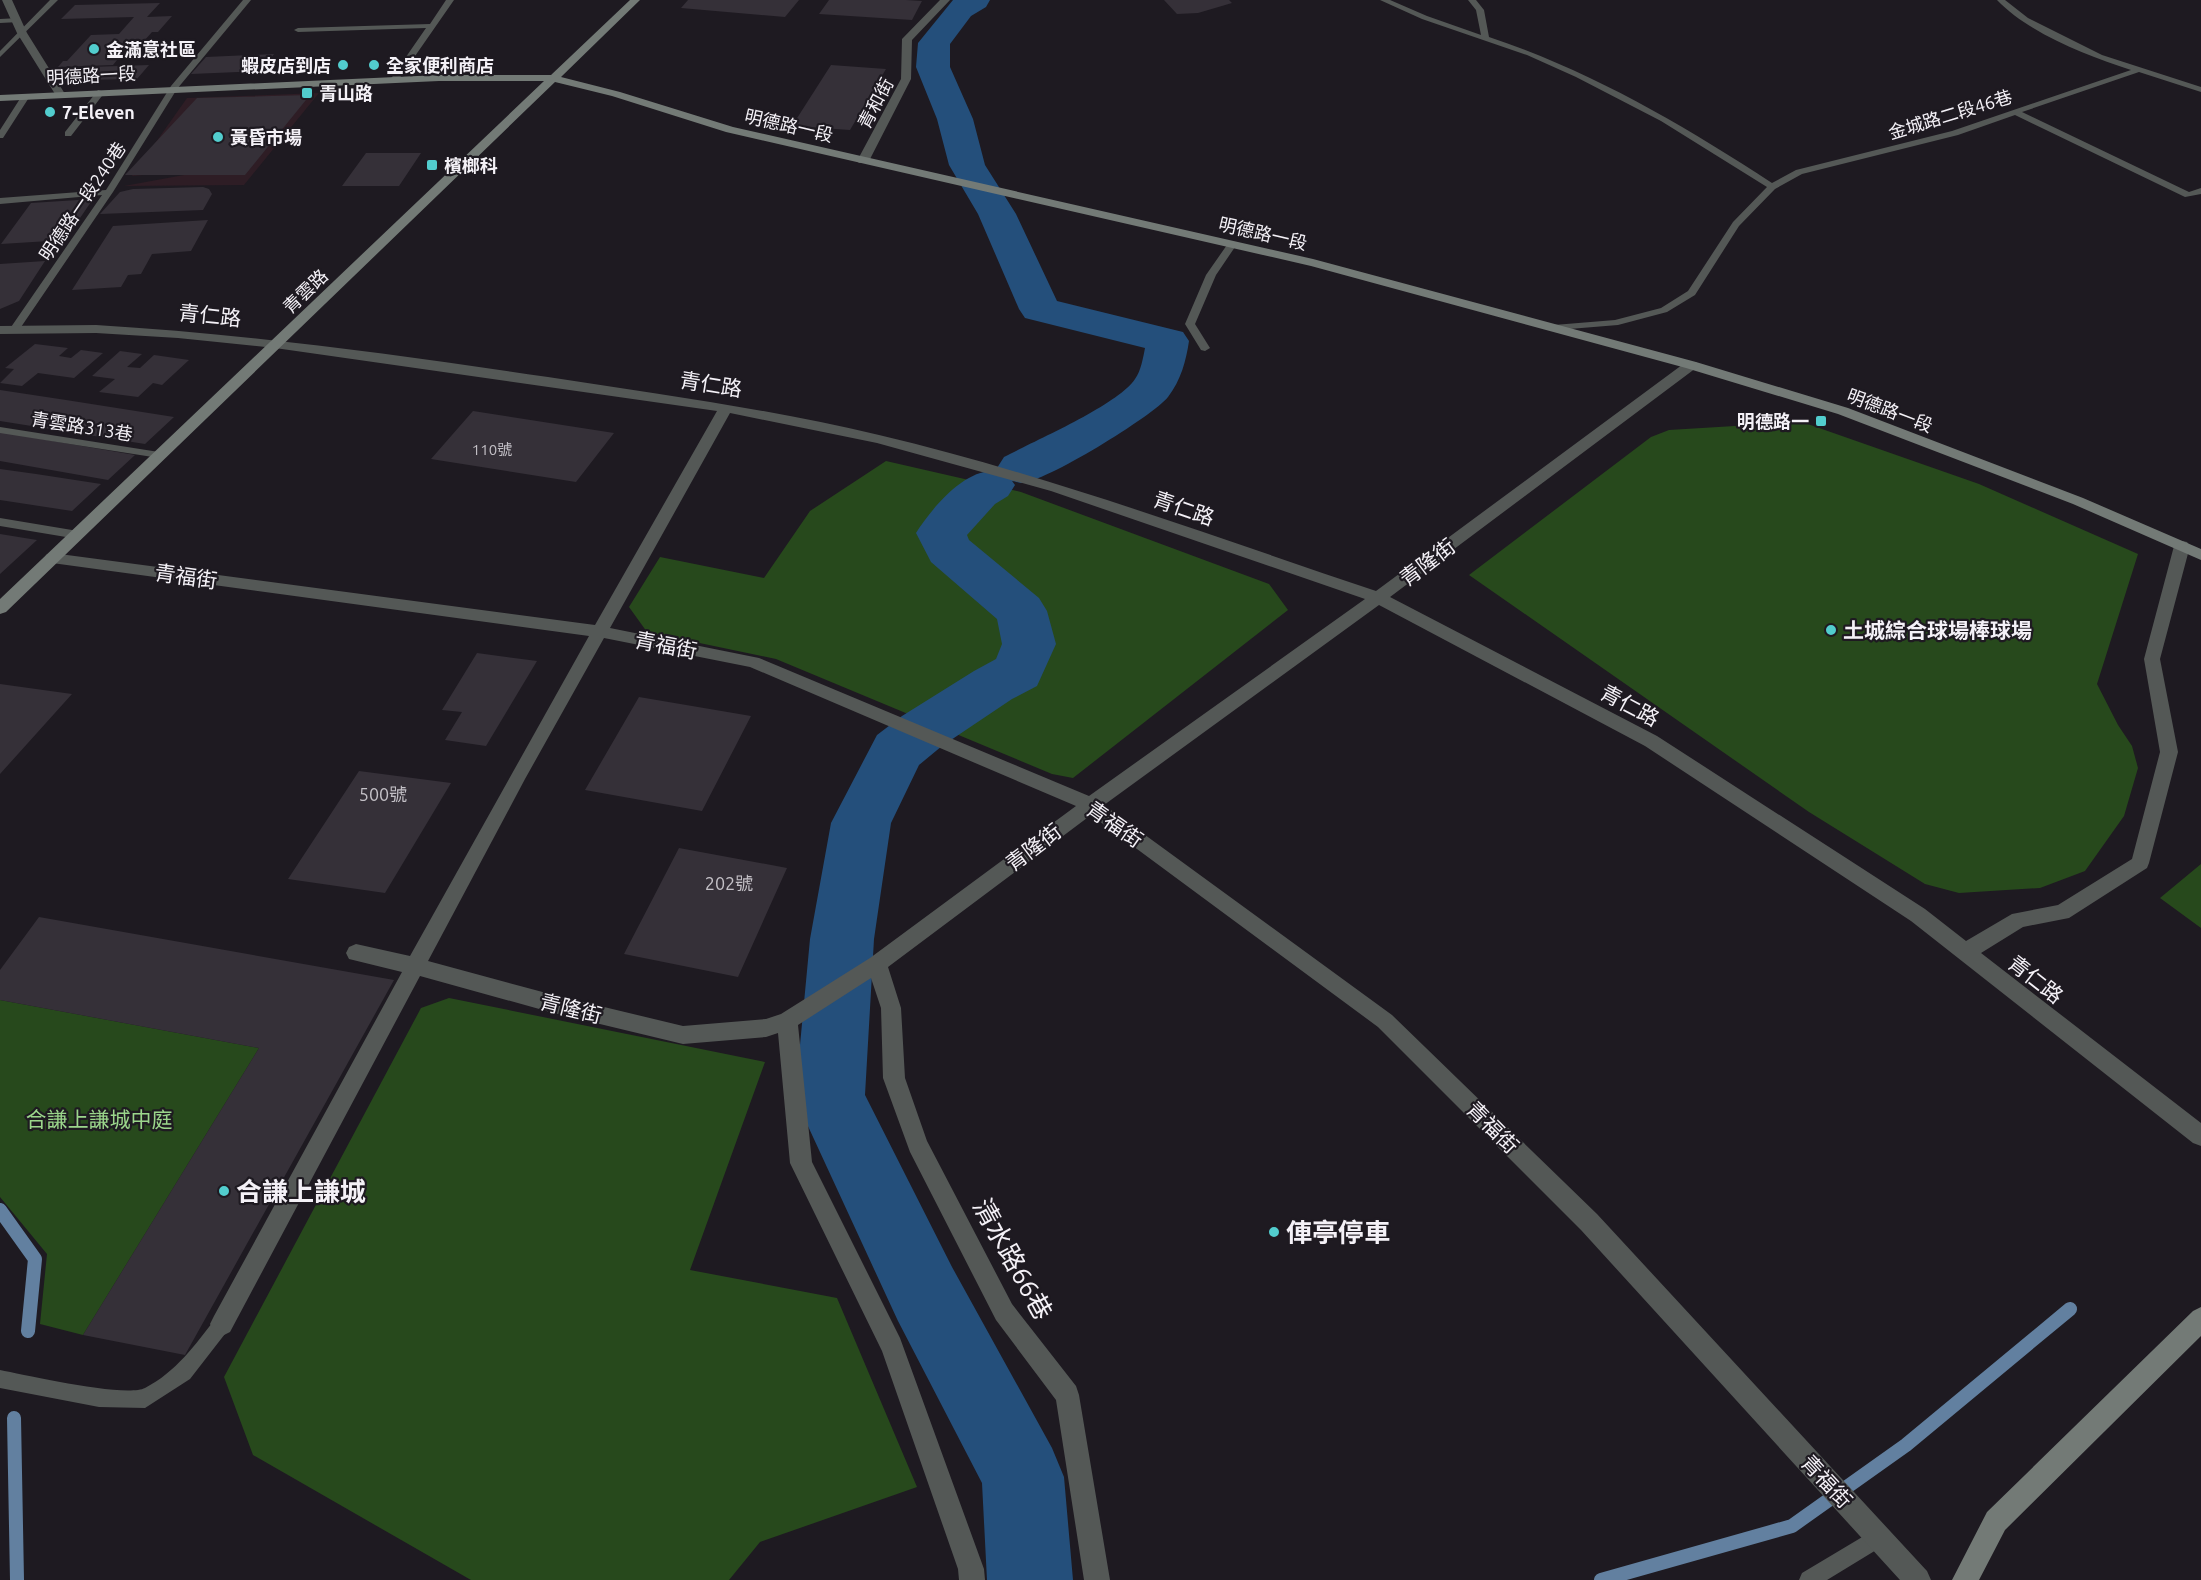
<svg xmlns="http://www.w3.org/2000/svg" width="2201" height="1580" viewBox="0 0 2201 1580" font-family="Ubuntu,'Noto Sans TC',sans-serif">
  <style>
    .commercial { fill: #2e1d25 }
    .green { fill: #27491c }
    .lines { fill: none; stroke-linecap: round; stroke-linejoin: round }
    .stream { stroke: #6280a0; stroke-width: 14 }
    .river { fill: #244f7b; fill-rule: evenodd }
    .building { fill: #353038 }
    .lane { fill: #545856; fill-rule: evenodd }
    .street { fill: #545856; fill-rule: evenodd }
    .secondary { fill: #737a76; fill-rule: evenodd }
    .poi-dot { fill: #52cdce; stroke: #1e1a21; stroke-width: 2 }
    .labels { text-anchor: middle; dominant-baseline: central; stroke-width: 4.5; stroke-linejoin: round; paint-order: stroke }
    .far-number-label { font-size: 15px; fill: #c4c1c7 }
    .far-poi-label { font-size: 18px; font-weight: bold; fill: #f4f1f7; stroke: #1e1a21; text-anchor: start }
    .far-street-label { font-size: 18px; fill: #f4f1f7; stroke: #1e1a21 }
    .number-label { font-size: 18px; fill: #c4c1c7 }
    .street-label { font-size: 21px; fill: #f4f1f7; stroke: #1e1a21 }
    .poi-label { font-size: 21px; font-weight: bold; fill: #f4f1f7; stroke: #1e1a21; text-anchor: start }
    .park-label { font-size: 21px; fill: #9bd68b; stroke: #1e1a21 }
    .near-poi-label { font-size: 26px; font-weight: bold; fill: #f4f1f7; stroke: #1e1a21; text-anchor: start }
    .near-street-label { font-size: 26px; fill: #f4f1f7; stroke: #1e1a21 }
  </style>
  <rect width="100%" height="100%" fill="#1e1a21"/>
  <path class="commercial" d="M 319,93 L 244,185 L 124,186 L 222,168 L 132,176 L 187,98 Z"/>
  <path class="green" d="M 1802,422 L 1979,484 L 2138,554 L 2097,684 L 2118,725 L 2132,746 L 2138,768 L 2124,816 L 2085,871 L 2040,888 L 1959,893 L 1925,884 L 1809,812 L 1469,575 L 1651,437 L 1669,430 Z
    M 886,461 L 1021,492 L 1269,584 L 1288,610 L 1073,778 L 1052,774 L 776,659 L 647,632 L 629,607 L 660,557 L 764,578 L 810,511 Z
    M 2201,864 L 2201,928 L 2160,898 Z
    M 449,998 L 765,1062 L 690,1270 L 837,1298 L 917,1487 L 760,1542 L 729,1580 L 471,1580 L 253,1455 L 224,1377 L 421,1008 Z
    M 0,1000 L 259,1048 L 83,1335 L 40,1324 L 47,1254 L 0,1197 Z"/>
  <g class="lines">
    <path class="stream" d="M 0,1210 L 35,1259 L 28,1331
      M 14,1418 L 17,1580
      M 1601,1580 L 1792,1526 L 1906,1445 L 2070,1309"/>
    <path class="river" d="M 953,0 L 990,0 L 986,7 L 971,16 L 950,44 L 950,67 L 973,119 L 985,165 L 1016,214 L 1057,301 L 1183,332 L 1189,341 C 1186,361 1181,380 1168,397 C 1153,416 1044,483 1021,483 C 1018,483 1015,481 1012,481 L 1015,485 L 1008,496 L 995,504 L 967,535 L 969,540 L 1039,598 L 1047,611 L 1056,644 L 1037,686 L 1012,699 L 942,746 L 919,765 L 891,823 L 874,939 L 865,1095 L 952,1267 L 1052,1448 L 1064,1477 L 1073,1580 L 987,1580 L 982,1483 L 898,1321 L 795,1098 L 810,939 L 831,823 L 877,735 L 902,716 L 974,671 L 996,659 L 1002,644 L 997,619 L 931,562 L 916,533 C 931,509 968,464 1000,472 L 997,468 L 1004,457 C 1034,441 1118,405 1135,379 C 1141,371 1143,358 1145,348 L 1025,318 L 1019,309 L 978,214 L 949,165 L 937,119 L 916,67 L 918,43 Z"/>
  </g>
  <path class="building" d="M 688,0 L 799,0 L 785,17 L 681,8 Z
    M 829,0 L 906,0 L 922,1 L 912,20 L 819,14 Z
    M 1164,0 L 1229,0 L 1232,3 L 1198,13 L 1177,14 Z
    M 160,3 L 147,17 L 172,16 L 158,32 L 152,32 L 144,41 L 124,41 L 122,44 L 115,45 L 106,55 L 122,54 L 113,65 L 58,67 L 63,61 L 67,61 L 91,35 L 119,34 L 134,17 L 61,19 L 75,5 Z
    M 274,54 L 262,71 L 191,74 L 206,57 Z
    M 149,65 L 137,79 L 78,80 L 90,67 Z
    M 831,65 L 886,69 L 850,130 L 792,126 Z
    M 310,95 L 245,175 L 125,175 L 197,98 Z
    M 366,153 L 421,153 L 399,186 L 342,186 Z
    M 203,187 L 209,189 L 212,194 L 203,210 L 100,214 L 120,192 L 133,189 Z
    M 93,199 L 65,240 L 1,244 L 31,203 Z
    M 208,220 L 191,251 L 152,254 L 141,274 L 128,275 L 121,287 L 72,290 L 113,226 Z
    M 45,261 L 19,301 L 0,309 L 0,264 Z
    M 35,344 L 68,348 L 59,356 L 71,358 L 81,350 L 103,353 L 74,378 L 38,373 L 22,386 L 0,383 L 14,369 L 5,368 Z
    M 120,351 L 142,354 L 127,367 L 140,368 L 154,355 L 189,360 L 162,385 L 153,383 L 138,397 L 99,392 L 115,379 L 92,376 Z
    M 0,390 L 66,400 L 174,417 L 145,444 L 0,421 Z
    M 473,411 L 614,433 L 576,482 L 431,459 Z
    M 0,432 L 135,455 L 108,480 L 0,461 Z
    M 0,469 L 36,474 L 101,484 L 72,511 L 0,500 Z
    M 0,534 L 37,540 L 0,574 Z
    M 477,653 L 537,661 L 486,746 L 445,740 L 462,712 L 442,710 Z
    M 0,684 L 72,694 L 0,774 Z
    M 639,697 L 751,716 L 702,811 L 585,790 Z
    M 359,771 L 451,783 L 385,893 L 288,879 Z
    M 679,848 L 787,868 L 738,977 L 624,954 Z
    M 39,917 L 394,980 L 185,1355 L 83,1335 L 259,1048 L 0,1000 L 0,970 Z"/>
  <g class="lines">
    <path class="lane" d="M 50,0 L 58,0 L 0,57 L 0,51 Z
      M 243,0 L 251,0 L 177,89 L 113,192 L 19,330 L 11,332 L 9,330 L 102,195 L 0,204 L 0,198 L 106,190 L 171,86 Z
      M 446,0 L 454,0 L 397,82 L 394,82 L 390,80 L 426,28 L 298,32 L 294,30 L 298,28 L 430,24 Z
      M 1380,0 L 1390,0 L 1427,16 L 1481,35 L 1476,10 L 1468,0 L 1476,0 L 1484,10 L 1489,37 C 1591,71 1683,125 1772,183 L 1796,170 L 1952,131 L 2131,70 C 2087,56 2030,34 1997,0 L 2005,0 L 2028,18 L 2102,55 L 2201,87 L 2201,92 L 2139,72 L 2022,112 L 2189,192 L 2201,188 L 2201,194 L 2185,197 L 2015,115 L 1958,135 L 1802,174 L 1775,189 L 1739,226 L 1695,295 L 1667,312 L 1618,325 L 1557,330 L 1552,327 L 1554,325 L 1615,320 L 1661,308 L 1688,291 L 1733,222 L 1767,187 L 1661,121 L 1576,77 L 1527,55 L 1422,19 Z
      M 19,18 L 19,22 L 0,23 L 0,19 Z
      M 98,90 L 105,92 L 71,136 L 65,136 L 65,132 Z
      M 23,94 L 30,96 L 3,138 L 0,138 L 0,130 Z
      M 1229,242 L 1237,244 L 1216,275 L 1195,324 L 1210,348 L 1205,351 L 1201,350 L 1185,324 L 1206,275 Z
      M 0,427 L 159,452 L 164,455 L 159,458 L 0,433 Z
      M 0,518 L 78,531 L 84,535 L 78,539 L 0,526 Z
      M 222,1315 L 228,1318 L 231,1324 L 228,1330 L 190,1379 L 145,1408 L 99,1407 L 0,1388 L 0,1370 C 26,1375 125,1398 145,1388 C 176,1372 195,1345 216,1318 Z
      M 1879,1527 L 1886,1530 L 1889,1537 L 1886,1544 L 1827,1580 L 1799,1580 L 1802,1573 Z"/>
    <path class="street" d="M 2,0 L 12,0 L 27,33 L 65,94 L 64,96 L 55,94 L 17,33 Z
      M 940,0 L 950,0 L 912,40 L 911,79 L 869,161 L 867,163 L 859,163 L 857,161 L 901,79 L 902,39 Z
      M 96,325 C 247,334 398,355 548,377 C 659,394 770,409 879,435 C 1048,475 1212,536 1376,591 L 1686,362 L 1696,362 L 1698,365 L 1696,368 L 1390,597 L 1657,736 L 1925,909 L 1966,941 L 2012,914 L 2058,905 L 2132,859 L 2160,752 L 2144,659 L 2174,546 L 2182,541 L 2187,542 L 2190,546 L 2160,659 L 2178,752 L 2149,863 L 2147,868 L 2069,918 L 2023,927 L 1981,953 L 2201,1123 L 2201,1146 L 2193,1143 L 1911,921 L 1645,746 L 1379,605 L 1104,805 L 1392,1015 L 1597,1214 L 1927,1571 L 1931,1580 L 1900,1580 L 1581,1230 L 1378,1027 L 1091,815 L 888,967 L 901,1008 L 905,1078 L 927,1141 L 1012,1304 L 1076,1386 L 1079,1395 L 1110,1580 L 1084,1580 L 1056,1400 L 996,1320 L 910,1152 L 883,1078 L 881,1008 L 871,978 L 798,1025 L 812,1162 L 900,1338 L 984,1569 L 985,1580 L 959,1580 L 958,1569 L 882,1351 L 790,1163 L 778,1033 L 766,1037 L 683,1044 L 550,1012 L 420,976 L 230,1332 L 222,1336 L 214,1332 L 210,1324 L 214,1316 L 402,972 L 349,959 L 346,953 L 349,947 L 356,944 L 410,956 L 589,636 L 52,563 L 47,562 L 44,558 L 47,554 L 52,553 L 595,625 L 717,411 L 275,348 L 178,338 L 96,333 L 0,334 L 0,326 ZM 730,413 L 877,443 L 1051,491 L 1365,599 L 1089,796 L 759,658 L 610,628 ZM 604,638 L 750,667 L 1076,806 L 870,958 L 781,1014 L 766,1019 L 683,1026 L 550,994 L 428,961 L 525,779 Z"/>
    <path class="secondary" d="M 630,0 L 640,0 L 561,77 L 620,92 L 733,127 L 1313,259 L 1696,362 L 1848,408 L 2083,498 L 2201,549 L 2201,560 L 2073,504 L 1838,414 L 1686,368 L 1311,266 L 726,132 L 612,96 L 555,82 L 6,612 L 0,614 L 0,599 L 544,81 L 439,81 L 0,101 L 0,95 L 439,75 L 551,75 Z
      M 2201,1307 L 2201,1336 L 2005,1530 L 1979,1580 L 1952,1580 L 1987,1512 L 2193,1311 Z"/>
  </g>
  <g class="poi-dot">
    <circle cx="94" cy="49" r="6"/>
    <circle cx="343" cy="65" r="6"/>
    <circle cx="374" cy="65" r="6"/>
    <rect x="301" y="87" width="12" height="12" rx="3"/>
    <circle cx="50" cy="112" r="6"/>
    <circle cx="218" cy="137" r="6"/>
    <rect x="426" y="159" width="12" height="12" rx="3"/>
    <rect x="1815" y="415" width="12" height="12" rx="3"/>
    <circle cx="1831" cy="630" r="6"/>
    <circle cx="224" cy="1191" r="6"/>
    <circle cx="1274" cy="1232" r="6"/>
  </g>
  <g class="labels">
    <g class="far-number-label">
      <text x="492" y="449">110號</text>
    </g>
    <g class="far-poi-label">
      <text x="106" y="49">金滿意社區</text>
      <text x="331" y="65" text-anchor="end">蝦皮店到店</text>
      <text x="386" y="65">全家便利商店</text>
      <text x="319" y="93">青山路</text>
      <text x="62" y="112">7-Eleven</text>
      <text x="230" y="137">黃昏市場</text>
      <text x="444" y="165">檳榔科</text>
      <text x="1809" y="421" text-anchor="end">明德路一</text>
    </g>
    <g class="far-street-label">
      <text transform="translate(91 75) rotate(-3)">明德路一段</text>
      <text transform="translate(875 103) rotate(-62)">青和街</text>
      <text transform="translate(1950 114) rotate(-17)">金城路二段46巷</text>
      <text transform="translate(789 125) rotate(13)">明德路一段</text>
      <text transform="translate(82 201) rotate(-56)">明德路一段240巷</text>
      <text transform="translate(1263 233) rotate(13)">明德路一段</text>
      <text transform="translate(305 291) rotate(-44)">青雲路</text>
      <text transform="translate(1890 410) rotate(21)">明德路一段</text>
      <text transform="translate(82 426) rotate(9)">青雲路313巷</text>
    </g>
    <g class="number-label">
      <text x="383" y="794">500號</text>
      <text x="729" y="883">202號</text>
    </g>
    <g class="street-label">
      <text transform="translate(210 315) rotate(6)">青仁路</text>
      <text transform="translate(711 384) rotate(9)">青仁路</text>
      <text transform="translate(1184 508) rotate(19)">青仁路</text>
      <text transform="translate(1427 562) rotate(-37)">青隆街</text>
      <text transform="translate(186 576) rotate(8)">青福街</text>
      <text transform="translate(666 645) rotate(11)">青福街</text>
      <text transform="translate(1630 705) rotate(28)">青仁路</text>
      <text transform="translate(1115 824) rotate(35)">青福街</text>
      <text transform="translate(1033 847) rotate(-37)">青隆街</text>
      <text transform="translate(2036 979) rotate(38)">青仁路</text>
      <text transform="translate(571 1008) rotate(14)">青隆街</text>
      <text transform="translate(1493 1127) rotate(45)">青福街</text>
      <text transform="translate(1827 1481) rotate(47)">青福街</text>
    </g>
    <g class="poi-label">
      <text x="1843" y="630">土城綜合球場棒球場</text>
    </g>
    <g class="park-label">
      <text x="99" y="1119">合謙上謙城中庭</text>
    </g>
    <g class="near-poi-label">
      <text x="236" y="1191">合謙上謙城</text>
      <text x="1286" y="1232">俥亭停車</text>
    </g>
    <g class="near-street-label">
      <text transform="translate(1013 1259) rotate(61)">清水路66巷</text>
    </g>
  </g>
</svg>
